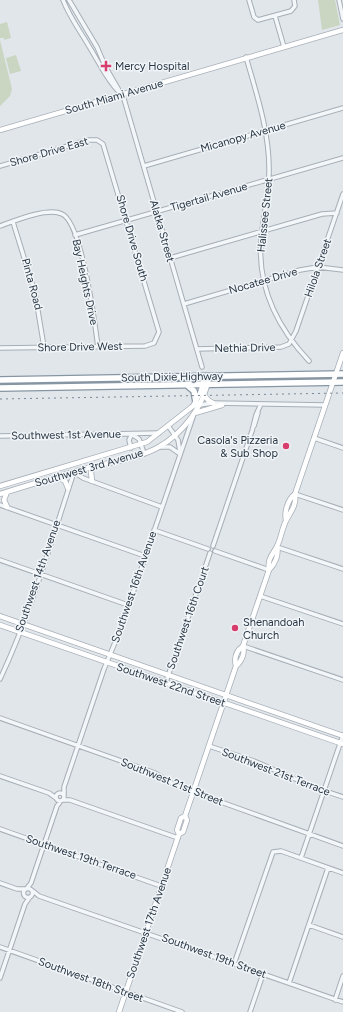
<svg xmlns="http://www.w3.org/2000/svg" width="343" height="1012" viewBox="0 0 343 1012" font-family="Figtree,sans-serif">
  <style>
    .green { fill: #cad5c2 }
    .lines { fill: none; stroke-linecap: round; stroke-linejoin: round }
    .minor-casing { stroke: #a6aeb6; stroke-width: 5.5 }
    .secondary-casing { stroke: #a6aeb6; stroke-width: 6 }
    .trunk-casing { stroke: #8796a3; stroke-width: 8 }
    .minor { stroke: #f4f7f9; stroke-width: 3.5 }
    .secondary { stroke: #fff; stroke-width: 4.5 }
    .trunk { stroke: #fff; stroke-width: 5.5 }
    .rail { stroke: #798896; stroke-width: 1; stroke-dasharray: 2 4; stroke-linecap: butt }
    .poi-dot { fill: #d83e6d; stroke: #f1f5f8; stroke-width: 1.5 }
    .labels { text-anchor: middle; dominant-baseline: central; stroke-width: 3; stroke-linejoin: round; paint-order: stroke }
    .poi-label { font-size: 11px; fill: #283644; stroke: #f1f5f8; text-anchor: start }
    .street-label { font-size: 11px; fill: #283644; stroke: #f1f5f8 }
  </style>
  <rect width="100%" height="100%" fill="#e1e6eb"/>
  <path class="green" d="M 318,0 L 335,0 L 340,25 L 322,30 Z
    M 7,22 L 11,38 L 4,40 L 4,38 L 0,38 L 0,24 Z
    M 0,40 L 12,89 L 10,96 L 0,106 Z
    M 16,55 L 21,71 L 10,74 L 6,58 Z
    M 191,380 L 197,381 L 0,385 L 0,383 Z"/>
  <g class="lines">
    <defs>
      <path id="minor" d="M 63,0 C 70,18 81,32 90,48 C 100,64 106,79 119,92
        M 69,0 L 97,47 L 106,68 L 124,99 L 202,367
        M 249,0 L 254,17 L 258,20 L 291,11 L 295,6 L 294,0
        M 339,0 L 343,19
        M 275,16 L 284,47
        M 246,57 C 257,95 270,134 269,173 C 269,195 263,217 261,239 C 257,288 277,327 309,361
        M 0,166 L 88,140 L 97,140 L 103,144 L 159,332 L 154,343 L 145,346 L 0,348
        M 144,166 L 343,108
        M 13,222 L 35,293 L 44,347
        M 0,226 C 14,221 48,207 62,214 C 82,223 95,324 98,347
        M 75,235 L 343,158
        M 170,258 L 322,214 L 337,213
        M 184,304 L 300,270 L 318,267 L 343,270
        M 197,349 L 281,347 L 289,344 L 296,331 L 343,194
        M 193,406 L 213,403 L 325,405
        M 254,426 L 258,413
        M 169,427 L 178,440 L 180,452
        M 133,435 L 139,439 L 144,453
        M 0,436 L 159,433
        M 314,438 L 343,448
        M 159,447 L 170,447 L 180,454
        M 131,448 L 129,440 L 132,434
        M 295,494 L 343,510
        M 0,505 L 145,556
        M 154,530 L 208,549
        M 213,546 L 252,431 L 256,415 L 261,404
        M 277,547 L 343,569
        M 215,551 L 269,570
        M 0,560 L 128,605
        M 260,596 L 343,624
        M 243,646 L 343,680
        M 0,679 C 30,616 52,539 74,472 L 83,478 L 162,507
        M 166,682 L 210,553
        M 0,718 L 155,773 L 175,785 L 193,792 L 343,846
        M 209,746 L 254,761 L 316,788 L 343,797
        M 0,776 L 49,793 L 56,798
        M56 797a4 4 0 1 1 8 0a4 4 0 1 1-8 0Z
        M 64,795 L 64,787 L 104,669 L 121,628 L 193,417
        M 62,800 L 70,800 L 178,838
        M 0,829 L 161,886
        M 301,858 L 343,735
        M 0,883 L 17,889 L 26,889
        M 27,888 L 31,883 L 57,806 L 61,801
        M23.5 893a4.5 4.5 0 1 1 9 0a4.5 4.5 0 1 1-9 0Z
        M 33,891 L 39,896 L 343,1002
        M 309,925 L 343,937
        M 0,947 L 182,1012
        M 234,964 L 273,852 L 281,851 L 343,873
        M 0,978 L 25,904 L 30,897
        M 289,983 L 328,868
        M 335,1000 L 343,976
        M 250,1012 L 263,974"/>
      <path id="secondary" d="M 0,130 L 343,30
        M 204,395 L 208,400 L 213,403
        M 195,413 L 222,405
        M 58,477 L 65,481 L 68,488
        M 92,481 L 91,472 L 93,467
        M 0,486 L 147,442 L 193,406 L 201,391 L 204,376
        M 7,492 L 4,500 L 7,507
        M 0,494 C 29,485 58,476 88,468 C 110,462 136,459 157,448 C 183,434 205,405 209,376
        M 286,520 C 284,512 288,499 295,494
        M 269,570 C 267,557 274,554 278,544 C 281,537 282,530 285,523 C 289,513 297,507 295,494 L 343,353
        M 0,616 L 343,736
        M 0,625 L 343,744
        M 236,666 C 234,658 236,651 243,646
        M 179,834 L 183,832 L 187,820 L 185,816 L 236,666 C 242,661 245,653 243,646 L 269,570 C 275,564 279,555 277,547
        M 119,1012 L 179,834 L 177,830 L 181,818 L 185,816"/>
      <path id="trunk" d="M 0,380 L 343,374
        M 187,385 L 194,391 L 196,402
        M 0,388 L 343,382"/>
    </defs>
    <use href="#minor" class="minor-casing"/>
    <use href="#secondary" class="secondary-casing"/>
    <use href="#trunk" class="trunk-casing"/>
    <use href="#minor" class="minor"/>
    <use href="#secondary" class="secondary"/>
    <use href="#trunk" class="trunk"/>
    <path class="rail" d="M 0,399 L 343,393"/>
  </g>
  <g class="poi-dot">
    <path d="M104 60h4v4h4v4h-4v4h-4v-4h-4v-4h4z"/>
    <circle cx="286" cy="446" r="4"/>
    <circle cx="235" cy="628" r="4"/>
  </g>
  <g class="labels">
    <g class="poi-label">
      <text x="115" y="66">Mercy Hospital</text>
      <text x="278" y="440" text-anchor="end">Casola's Pizzeria<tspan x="278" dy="13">&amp; Sub Shop</tspan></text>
      <text x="243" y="622">Shenandoah<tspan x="243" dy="13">Church</tspan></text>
    </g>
    <g class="street-label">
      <text transform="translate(114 97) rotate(-16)">South Miami Avenue</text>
      <text transform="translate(243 137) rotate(-16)">Micanopy Avenue</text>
      <text transform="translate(49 152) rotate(-16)">Shore Drive East</text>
      <text transform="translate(209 197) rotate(-16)">Tigertail Avenue</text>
      <text transform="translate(265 215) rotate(-84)">Halissee Street</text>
      <text transform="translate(162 231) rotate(74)">Alatka Street</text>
      <text transform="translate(132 238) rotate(74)">Shore Drive South</text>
      <text transform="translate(318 268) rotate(-71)">Hilola Street</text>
      <text transform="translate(263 281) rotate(-16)">Nocatee Drive</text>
      <text transform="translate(85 282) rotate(78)">Bay Heights Drive</text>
      <text transform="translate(32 284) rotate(75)">Pinta Road</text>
      <text transform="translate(80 347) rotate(-1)">Shore Drive West</text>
      <text transform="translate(245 348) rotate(-1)">Nethia Drive</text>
      <text transform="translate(172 377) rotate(-1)">South Dixie Highway</text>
      <text transform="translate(66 435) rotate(-1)">Southwest 1st Avenue</text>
      <text transform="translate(89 468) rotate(-16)">Southwest 3rd Avenue</text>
      <text transform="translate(38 576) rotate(-71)">Southwest 14th Avenue</text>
      <text transform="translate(134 587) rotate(-71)">Southwest 16th Avenue</text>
      <text transform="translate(188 618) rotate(-71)">Southwest 16th Court</text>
      <text transform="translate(171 685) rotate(19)">Southwest 22nd Street</text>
      <text transform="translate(276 772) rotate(21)">Southwest 21st Terrace</text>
      <text transform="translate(172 782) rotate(22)">Southwest 21st Street</text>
      <text transform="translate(81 857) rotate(19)">Southwest 19th Terrace</text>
      <text transform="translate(149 923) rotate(-71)">Southwest 17th Avenue</text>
      <text transform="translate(214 956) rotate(20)">Southwest 19th Street</text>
      <text transform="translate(91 980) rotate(20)">Southwest 18th Street</text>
    </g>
  </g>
</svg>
